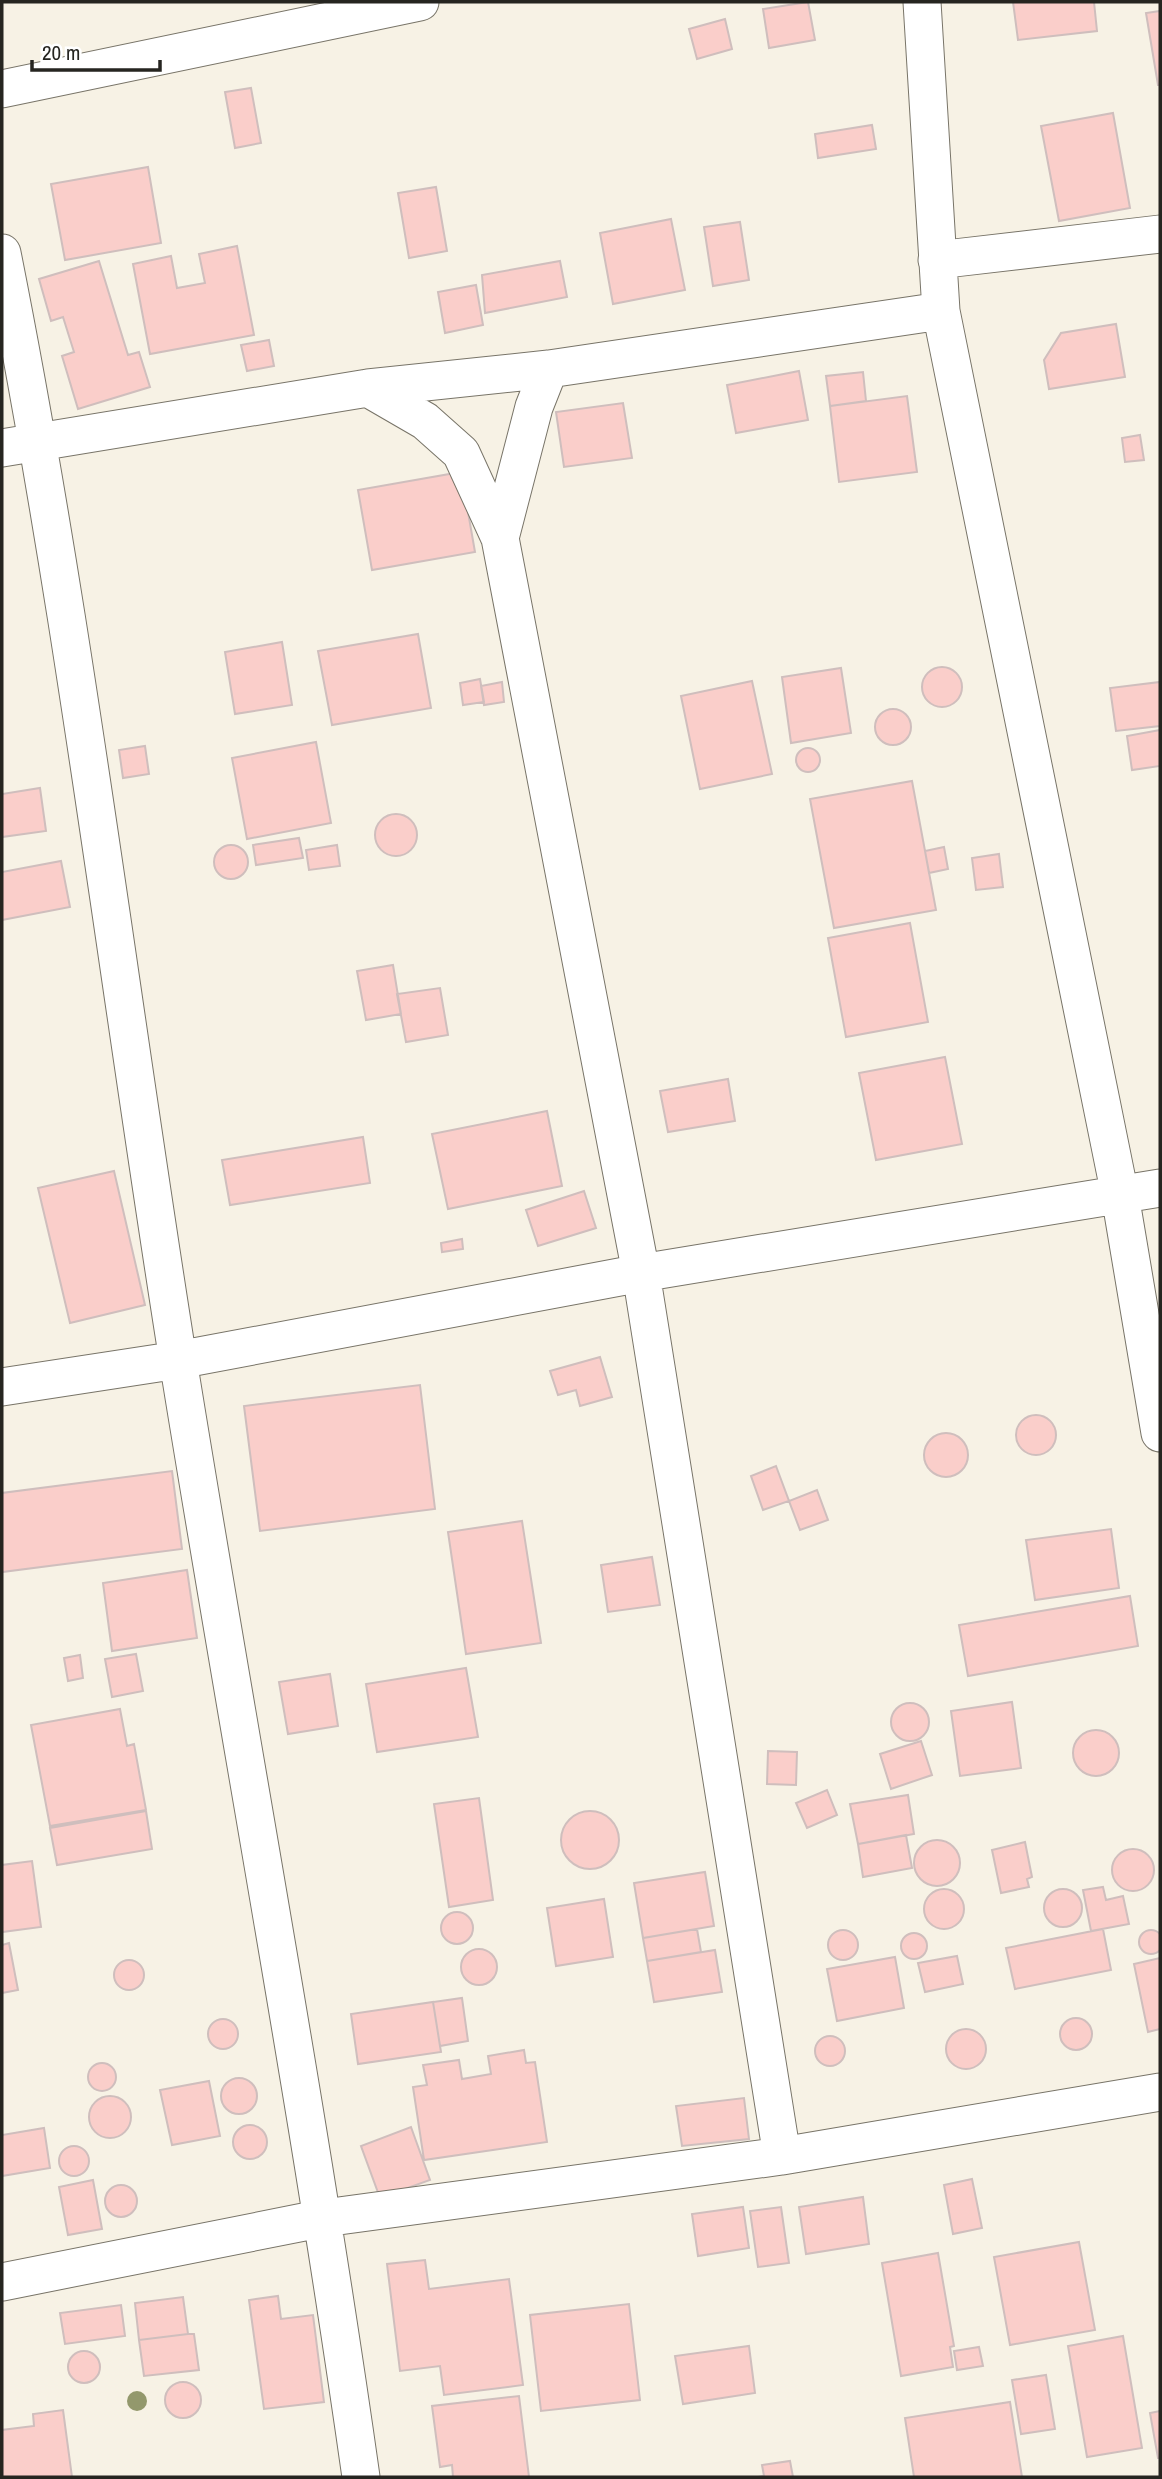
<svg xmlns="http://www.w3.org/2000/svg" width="1162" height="2479" viewBox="0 0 1162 2479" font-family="'Archivo Narrow',sans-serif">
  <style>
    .building { fill: #faceca; stroke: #cfbebd; stroke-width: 2 }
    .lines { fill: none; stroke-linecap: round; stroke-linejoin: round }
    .minor-casing { stroke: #787468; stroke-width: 39 }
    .minor { stroke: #fff; stroke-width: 37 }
    .tree { fill: #93986c }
  </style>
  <rect width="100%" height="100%" fill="#f7f2e5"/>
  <path class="building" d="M 808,2 L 815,40 L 769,48 L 763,9 Z
    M 1013,2 L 1094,2 L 1097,31 L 1018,40 Z
    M 1160,11 L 1160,85 L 1158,85 L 1146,13 Z
    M 725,19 L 732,49 L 697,59 L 689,29 Z
    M 251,88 L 261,143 L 235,148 L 225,92 Z
    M 1113,113 L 1130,208 L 1059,221 L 1041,126 Z
    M 872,125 L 876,149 L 818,158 L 815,134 Z
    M 148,167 L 161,243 L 65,260 L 51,184 Z
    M 436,187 L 447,251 L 409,258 L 398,193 Z
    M 671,219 L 685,290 L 613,304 L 600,233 Z
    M 740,222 L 749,280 L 713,286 L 704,227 Z
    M 237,246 L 254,335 L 150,354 L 133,264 L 171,256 L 177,288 L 205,283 L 199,254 Z
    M 99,261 L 128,355 L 139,352 L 150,387 L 78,409 L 62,356 L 74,352 L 63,317 L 51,321 L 39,279 Z
    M 560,261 L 567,297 L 485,313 L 482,275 Z
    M 476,285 L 483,325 L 445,333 L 438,292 Z
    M 1116,324 L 1125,377 L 1049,389 L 1044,360 L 1061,333 Z
    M 269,340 L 274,366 L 247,371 L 241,345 Z
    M 799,371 L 808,420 L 736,433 L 727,385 Z
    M 863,372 L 866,401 L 830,406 L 826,376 Z
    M 907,396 L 917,472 L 839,482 L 830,406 Z
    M 623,403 L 632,458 L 564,467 L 556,412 Z
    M 1140,435 L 1144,460 L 1125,462 L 1122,438 Z
    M 461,472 L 475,552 L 372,570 L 358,490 Z
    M 418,634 L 431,708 L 332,725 L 318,651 Z
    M 282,642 L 292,705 L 235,714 L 225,652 Z
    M922 687a20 20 0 1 1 40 0a20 20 0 1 1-40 0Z
    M 841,668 L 851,733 L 791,743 L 782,677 Z
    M 480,679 L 484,702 L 463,705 L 460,683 Z
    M 752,681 L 772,774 L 700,789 L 681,696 Z
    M 502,682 L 504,702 L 484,705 L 481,686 Z
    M 1160,682 L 1160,726 L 1116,731 L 1110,688 Z
    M875 727a18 18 0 1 1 36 0a18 18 0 1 1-36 0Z
    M 1160,730 L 1160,766 L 1132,770 L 1127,736 Z
    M 316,742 L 331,823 L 247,839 L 232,758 Z
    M 145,746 L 149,774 L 123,778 L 119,750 Z
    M796 760a12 12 0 1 1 24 0a12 12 0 1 1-24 0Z
    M 912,781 L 936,910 L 834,928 L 810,799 Z
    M 40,788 L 46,831 L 2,837 L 2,794 Z
    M375 835a21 21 0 1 1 42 0a21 21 0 1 1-42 0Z
    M 299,838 L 303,858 L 256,865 L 253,845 Z
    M 337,845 L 340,866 L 309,870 L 306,850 Z
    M214 862a17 17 0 1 1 34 0a17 17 0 1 1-34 0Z
    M 944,847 L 948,869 L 929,873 L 925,851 Z
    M 999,854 L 1003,887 L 976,890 L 972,858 Z
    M 61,861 L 70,907 L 2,920 L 2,872 Z
    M 910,923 L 928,1022 L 846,1037 L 828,938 Z
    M 393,965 L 401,1014 L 366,1020 L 357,971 Z
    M 440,988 L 448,1035 L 406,1042 L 397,994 Z
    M 945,1057 L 962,1144 L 876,1160 L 859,1073 Z
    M 728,1079 L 735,1121 L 668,1132 L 660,1091 Z
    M 547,1111 L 562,1186 L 448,1209 L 432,1134 Z
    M 363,1137 L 370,1183 L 230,1205 L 222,1160 Z
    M 114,1171 L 145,1305 L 70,1323 L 38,1188 Z
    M 584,1191 L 596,1228 L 538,1246 L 526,1210 Z
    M 462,1239 L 463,1249 L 442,1252 L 441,1243 Z
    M 600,1357 L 612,1397 L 580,1406 L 576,1390 L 558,1395 L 550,1371 Z
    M 420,1385 L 435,1509 L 260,1531 L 244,1406 Z
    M1016 1435a20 20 0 1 1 40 0a20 20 0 1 1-40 0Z
    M924 1455a22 22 0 1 1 44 0a22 22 0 1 1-44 0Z
    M 776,1466 L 789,1501 L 763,1510 L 751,1476 Z
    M 172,1471 L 182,1549 L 2,1572 L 2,1493 Z
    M 817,1490 L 828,1520 L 800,1530 L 789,1501 Z
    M 522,1521 L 541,1643 L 466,1654 L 448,1532 Z
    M 1111,1529 L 1119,1588 L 1035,1600 L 1026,1540 Z
    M 652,1557 L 660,1605 L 608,1612 L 601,1565 Z
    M 187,1570 L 197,1638 L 112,1651 L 103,1583 Z
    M 1130,1596 L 1138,1646 L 968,1676 L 959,1625 Z
    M 136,1654 L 143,1691 L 112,1697 L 105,1659 Z
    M 80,1655 L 83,1678 L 68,1681 L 64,1658 Z
    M 466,1668 L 478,1737 L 377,1752 L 366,1684 Z
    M 330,1674 L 338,1726 L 288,1734 L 279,1682 Z
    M 1012,1702 L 1021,1768 L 960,1776 L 951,1711 Z
    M891 1722a19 19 0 1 1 38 0a19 19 0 1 1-38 0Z
    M 120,1709 L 127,1746 L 134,1744 L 146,1810 L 50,1826 L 31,1725 Z
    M1073 1753a23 23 0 1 1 46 0a23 23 0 1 1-46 0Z
    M 921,1741 L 932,1775 L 891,1789 L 880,1754 Z
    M 768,1751 L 797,1752 L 796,1785 L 767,1784 Z
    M 827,1790 L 837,1815 L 807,1828 L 796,1803 Z
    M 908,1795 L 914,1834 L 858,1844 L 850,1804 Z
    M 479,1798 L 493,1900 L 449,1907 L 434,1804 Z
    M561 1840a29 29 0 1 1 58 0a29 29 0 1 1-58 0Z
    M 146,1811 L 152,1849 L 57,1865 L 50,1828 Z
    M 906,1835 L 912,1868 L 863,1877 L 858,1844 Z
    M914 1863a23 23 0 1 1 46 0a23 23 0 1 1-46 0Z
    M 1025,1842 L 1032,1877 L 1027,1879 L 1029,1887 L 1001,1893 L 992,1850 Z
    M1112 1870a21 21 0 1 1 42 0a21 21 0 1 1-42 0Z
    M 32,1861 L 41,1927 L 2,1932 L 2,1865 Z
    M 705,1872 L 714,1926 L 643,1938 L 634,1883 Z
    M 1103,1887 L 1106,1900 L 1123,1896 L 1129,1924 L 1091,1931 L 1083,1890 Z
    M1044 1908a19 19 0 1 1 38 0a19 19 0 1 1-38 0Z
    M924 1909a20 20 0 1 1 40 0a20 20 0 1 1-40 0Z
    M 604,1899 L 613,1957 L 556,1966 L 547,1908 Z
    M441 1928a16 16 0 1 1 32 0a16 16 0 1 1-32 0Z
    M 697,1929 L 701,1952 L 647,1961 L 643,1938 Z
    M 1103,1929 L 1111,1970 L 1015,1989 L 1006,1948 Z
    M828 1945a15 15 0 1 1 30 0a15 15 0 1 1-30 0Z
    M1139 1942a12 12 0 1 1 24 0a12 12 0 1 1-24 0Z
    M901 1946a13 13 0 1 1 26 0a13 13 0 1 1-26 0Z
    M 9,1943 L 18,1990 L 2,1993 L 2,1945 Z
    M461 1967a18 18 0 1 1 36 0a18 18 0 1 1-36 0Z
    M 715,1950 L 722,1992 L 654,2002 L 647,1961 Z
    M 957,1956 L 963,1984 L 925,1992 L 918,1963 Z
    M 895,1957 L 904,2008 L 837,2021 L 827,1969 Z
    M 1160,1958 L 1160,2029 L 1148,2032 L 1134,1964 Z
    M114 1975a15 15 0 1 1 30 0a15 15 0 1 1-30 0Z
    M 462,1998 L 468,2041 L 440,2046 L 433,2002 Z
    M 433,2002 L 441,2052 L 358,2064 L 351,2014 Z
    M1060 2034a16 16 0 1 1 32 0a16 16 0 1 1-32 0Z
    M208 2034a15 15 0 1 1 30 0a15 15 0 1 1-30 0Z
    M946 2049a20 20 0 1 1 40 0a20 20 0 1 1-40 0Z
    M815 2051a15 15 0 1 1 30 0a15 15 0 1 1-30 0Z
    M 524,2050 L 526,2063 L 535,2062 L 547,2142 L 424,2160 L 413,2087 L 427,2085 L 423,2065 L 459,2060 L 462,2079 L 491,2074 L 488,2056 Z
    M88 2077a14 14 0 1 1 28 0a14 14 0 1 1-28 0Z
    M221 2096a18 18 0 1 1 36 0a18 18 0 1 1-36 0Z
    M 209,2081 L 220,2136 L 172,2145 L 160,2090 Z
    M89 2117a21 21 0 1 1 42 0a21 21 0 1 1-42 0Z
    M 744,2098 L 749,2139 L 682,2146 L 676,2106 Z
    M233 2142a17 17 0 1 1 34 0a17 17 0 1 1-34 0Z
    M 411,2127 L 430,2180 L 380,2198 L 361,2146 Z
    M 44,2128 L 50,2168 L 2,2176 L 2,2135 Z
    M59 2161a15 15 0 1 1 30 0a15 15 0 1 1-30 0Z
    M 972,2179 L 982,2228 L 953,2234 L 944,2185 Z
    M 93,2180 L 102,2229 L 68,2235 L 59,2187 Z
    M105 2201a16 16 0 1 1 32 0a16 16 0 1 1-32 0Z
    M 863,2197 L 869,2244 L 806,2254 L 799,2207 Z
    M 743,2207 L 749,2248 L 698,2256 L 692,2214 Z
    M 781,2207 L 789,2263 L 758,2267 L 750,2211 Z
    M 1079,2242 L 1095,2330 L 1010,2345 L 994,2257 Z
    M 938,2253 L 954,2346 L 950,2347 L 953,2367 L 901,2376 L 882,2263 Z
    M 425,2260 L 429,2289 L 509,2279 L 523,2385 L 444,2395 L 440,2366 L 400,2371 L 387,2264 Z
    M 278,2296 L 281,2319 L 313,2315 L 324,2402 L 264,2409 L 249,2300 Z
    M 183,2297 L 188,2334 L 139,2340 L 135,2303 Z
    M 629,2304 L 640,2400 L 541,2411 L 530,2315 Z
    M 121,2305 L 125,2336 L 65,2344 L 60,2313 Z
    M 188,2334 L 194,2334 L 199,2370 L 144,2376 L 139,2340 Z
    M 1123,2336 L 1142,2448 L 1087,2457 L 1068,2346 Z
    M 749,2346 L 755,2393 L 683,2404 L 675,2356 Z
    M 979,2347 L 983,2366 L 957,2370 L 954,2351 Z
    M68 2367a16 16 0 1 1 32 0a16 16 0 1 1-32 0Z
    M 1046,2375 L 1055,2429 L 1021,2434 L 1012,2380 Z
    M165 2400a18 18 0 1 1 36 0a18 18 0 1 1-36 0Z
    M 519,2396 L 529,2477 L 453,2477 L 452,2465 L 440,2467 L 432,2406 Z
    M 1010,2402 L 1022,2477 L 914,2477 L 905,2418 Z
    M 63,2410 L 72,2477 L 2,2477 L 2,2430 L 34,2426 L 33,2414 Z
    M 1160,2411 L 1160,2458 L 1158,2458 L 1150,2413 Z
    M 790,2461 L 793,2477 L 758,2477 L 764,2476 L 762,2465 Z"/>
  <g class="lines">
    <defs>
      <path id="minor" d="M 922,2 L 941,311 L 1120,1195 L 1160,1433
        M 2,89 L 420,2
        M 2,253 C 75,620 119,991 178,1360 C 238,1733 308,2103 361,2477
        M 937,260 L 1160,234
        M 368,388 L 425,421 L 461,453 L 500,538 L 641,1273 L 782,2156
        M 2,448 L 368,388 L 549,369 L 941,311
        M 500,538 L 534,407 L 549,369
        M 2,1387 L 178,1360 L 641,1273 L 1160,1188
        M 2,2282 L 324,2218 L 782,2156 L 1160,2092"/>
    </defs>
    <use href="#minor" class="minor-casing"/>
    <use href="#minor" class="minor"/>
  </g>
  <circle class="tree" cx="137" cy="2401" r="10"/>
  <rect width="1162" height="2479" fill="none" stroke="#262520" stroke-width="7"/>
  <path d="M32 60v10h128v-10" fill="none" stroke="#262520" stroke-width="3.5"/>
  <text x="42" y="60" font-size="21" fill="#262520" stroke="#ffffff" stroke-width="5" paint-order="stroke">20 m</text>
</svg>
